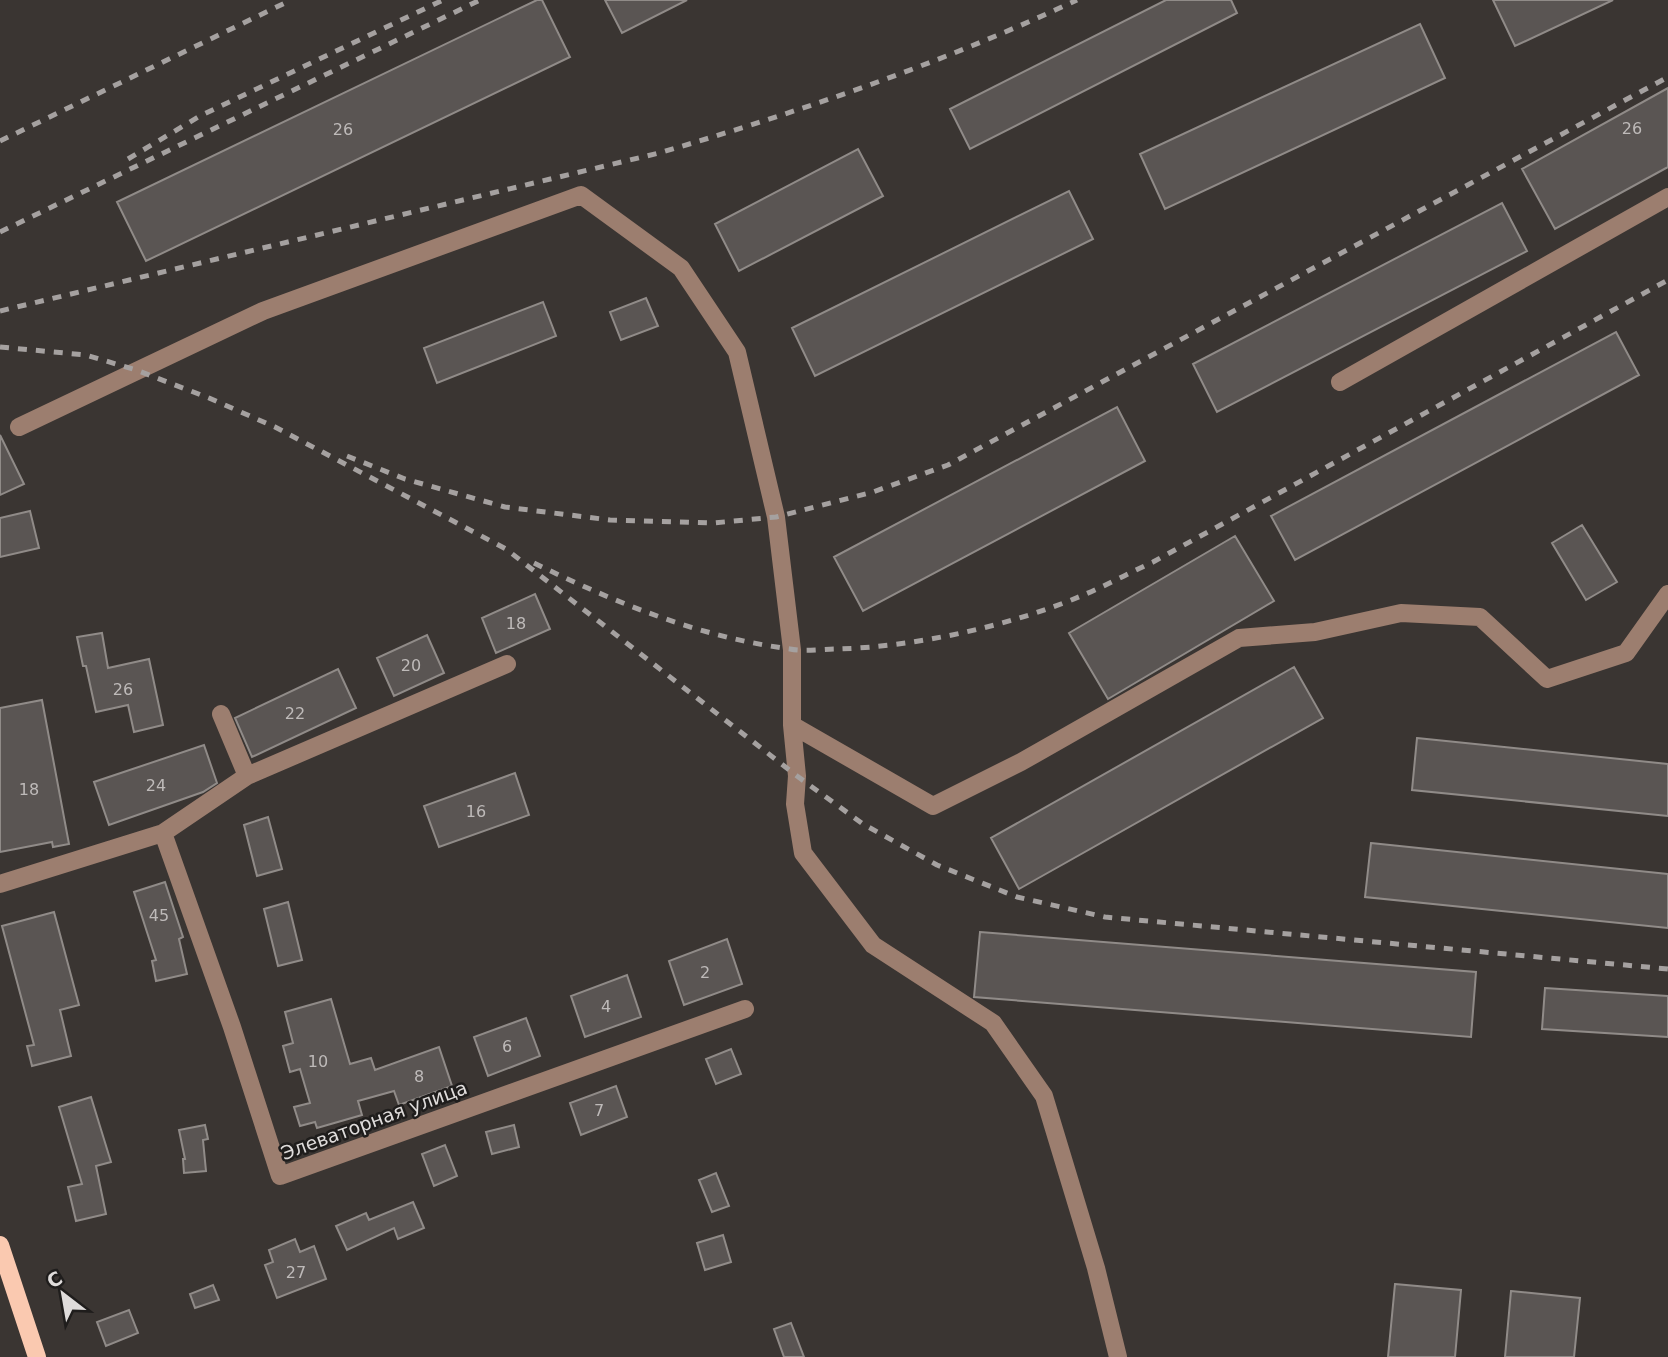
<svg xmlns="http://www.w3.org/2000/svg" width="1668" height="1357" viewBox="0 0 1668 1357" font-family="'DejaVu Sans',sans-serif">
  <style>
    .building { fill: #5a5553; stroke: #908b88; stroke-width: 2 }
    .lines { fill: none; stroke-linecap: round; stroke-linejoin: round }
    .minor { stroke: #9c7e6f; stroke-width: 18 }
    .major { stroke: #fac9b0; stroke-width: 18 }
    .rail { stroke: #a5a1a0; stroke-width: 5; stroke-dasharray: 9 9; stroke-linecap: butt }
    .labels { text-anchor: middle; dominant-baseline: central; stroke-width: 5; stroke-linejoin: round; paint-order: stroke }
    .number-label { font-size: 16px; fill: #bebab9 }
    .street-label { font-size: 19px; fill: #dfdcdb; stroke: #1f1d1c }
  </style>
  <rect width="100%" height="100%" fill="#3a3532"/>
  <path class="building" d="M 537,0 L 542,0 L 570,57 L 146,261 L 117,202 Z
    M 605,0 L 687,0 L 622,33 Z
    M 1166,0 L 1231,0 L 1237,13 L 970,149 L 950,109 Z
    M 1493,0 L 1613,0 L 1515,46 Z
    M 1420,24 L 1445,78 L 1165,209 L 1140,154 Z
    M 1668,88 L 1668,167 L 1555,229 L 1522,169 Z
    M 858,149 L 883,196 L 739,271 L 715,224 Z
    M 1069,191 L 1093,239 L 815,376 L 792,328 Z
    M 1502,203 L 1527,251 L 1217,412 L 1193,364 Z
    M 646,298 L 658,326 L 621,340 L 610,312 Z
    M 543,302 L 556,336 L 437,383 L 424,348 Z
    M 1616,332 L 1639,375 L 1295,560 L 1271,516 Z
    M 1117,407 L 1145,461 L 863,611 L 834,557 Z
    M 0,435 L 24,484 L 0,495 Z
    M 30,511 L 39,548 L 0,557 L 0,518 Z
    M 1582,525 L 1617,582 L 1586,600 L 1552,543 Z
    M 1235,536 L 1274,601 L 1108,699 L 1069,633 Z
    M 535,594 L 550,629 L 496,653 L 482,618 Z
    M 102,633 L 108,668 L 149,659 L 163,725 L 134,732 L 128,705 L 96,712 L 86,666 L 83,666 L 77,637 Z
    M 427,635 L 444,673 L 394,696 L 377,658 Z
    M 1294,667 L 1323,718 L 1019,889 L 991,838 Z
    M 338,669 L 356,708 L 252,757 L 235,718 Z
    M 42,700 L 69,844 L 53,847 L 52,842 L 0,852 L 0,708 Z
    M 1417,738 L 1668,764 L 1668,816 L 1412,790 Z
    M 204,745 L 217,783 L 203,792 L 109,825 L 94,782 Z
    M 515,773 L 529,815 L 439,847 L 424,806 Z
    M 268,817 L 282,869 L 257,876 L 244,825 Z
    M 1371,843 L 1668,874 L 1668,928 L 1365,897 Z
    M 165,882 L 183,937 L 179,939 L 187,974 L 156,981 L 152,961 L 156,960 L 134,892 Z
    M 288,902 L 302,960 L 278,966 L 264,909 Z
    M 54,912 L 79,1005 L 60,1010 L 71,1056 L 32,1066 L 27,1046 L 34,1045 L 2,926 Z
    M 980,932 L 1476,972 L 1471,1037 L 974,997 Z
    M 727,939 L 742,984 L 684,1005 L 669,961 Z
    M 627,975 L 641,1017 L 585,1037 L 571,996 Z
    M 1545,988 L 1668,996 L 1668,1037 L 1542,1029 Z
    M 331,999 L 350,1064 L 371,1058 L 375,1070 L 439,1047 L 452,1086 L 399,1105 L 394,1091 L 358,1101 L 362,1115 L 317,1128 L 315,1122 L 300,1126 L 294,1107 L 310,1103 L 300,1069 L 290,1072 L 283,1046 L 293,1043 L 285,1012 Z
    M 526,1018 L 540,1056 L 488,1076 L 474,1037 Z
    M 731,1049 L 741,1074 L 716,1084 L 706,1059 Z
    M 616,1086 L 627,1117 L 581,1135 L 570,1103 Z
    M 91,1097 L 111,1162 L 96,1166 L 106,1214 L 76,1221 L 68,1187 L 82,1184 L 59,1107 Z
    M 205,1125 L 208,1139 L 203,1140 L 206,1171 L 184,1173 L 183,1159 L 185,1159 L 179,1130 Z
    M 514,1125 L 519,1147 L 492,1154 L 486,1132 Z
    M 445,1145 L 457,1176 L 434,1186 L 422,1154 Z
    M 716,1173 L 729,1206 L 712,1212 L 699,1180 Z
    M 413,1202 L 424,1228 L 398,1239 L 394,1228 L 347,1250 L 336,1226 L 366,1213 L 369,1220 Z
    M 723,1235 L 731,1262 L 705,1270 L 697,1243 Z
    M 295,1239 L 300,1252 L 314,1246 L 326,1279 L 277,1298 L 265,1265 L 273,1262 L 269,1250 Z
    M 1395,1284 L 1461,1290 L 1455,1357 L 1388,1357 Z
    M 213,1285 L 219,1300 L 195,1308 L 190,1294 Z
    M 1511,1291 L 1580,1298 L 1574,1357 L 1505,1357 Z
    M 129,1310 L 138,1333 L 106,1346 L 97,1322 Z
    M 791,1323 L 804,1357 L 784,1357 L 774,1329 Z"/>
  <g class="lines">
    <path class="minor" d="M 1340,382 L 1668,197
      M 19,427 L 263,311 L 581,195 L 681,268 L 737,352 L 776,517 L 792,650 L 792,725 L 797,776 L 795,804 L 803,853 L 873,945 L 993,1023 L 1044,1096 L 1096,1268 L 1118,1357
      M 792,725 L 933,806 L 1021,762 L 1239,638 L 1315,632 L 1401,613 L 1480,617 L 1547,679 L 1626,653 L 1668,594
      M 247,776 L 507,664
      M 163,833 L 232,1027 L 280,1176 L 745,1009
      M 0,884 L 163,833 L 247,776 L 221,714"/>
    <path class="major" d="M 0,1245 L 37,1357"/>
    <path class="rail" d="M 0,141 L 291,0
      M 128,159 L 200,116 L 443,0
      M 0,232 L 480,0
      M 0,311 L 659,153 C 802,111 942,63 1077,0
      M 0,347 L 86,355 L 136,370 L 209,398 L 275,427 L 506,549 L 797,776 L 863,824 L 937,865 L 1017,897 L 1105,917 L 1668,969
      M 347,456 L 405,479 L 505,507 L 610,520 L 713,523 L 776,517 L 873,492 L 948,465 L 1668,77
      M 534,563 C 616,603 699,637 790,649 C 805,652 822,649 837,649 C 914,647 1010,626 1081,596 C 1105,586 1129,573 1153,562 L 1668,280"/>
  </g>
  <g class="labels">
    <g class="number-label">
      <text x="1632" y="128">26</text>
      <text x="343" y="129">26</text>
      <text x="516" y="623">18</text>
      <text x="411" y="665">20</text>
      <text x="123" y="689">26</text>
      <text x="295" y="713">22</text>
      <text x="156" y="785">24</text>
      <text x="29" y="789">18</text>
      <text x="476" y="811">16</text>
      <text x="159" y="915">45</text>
      <text x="705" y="972">2</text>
      <text x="606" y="1006">4</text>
      <text x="507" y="1046">6</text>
      <text x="318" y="1061">10</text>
      <text x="419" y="1076">8</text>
      <text x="599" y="1110">7</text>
      <text x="296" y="1272">27</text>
    </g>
    <g class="street-label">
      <text transform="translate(374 1120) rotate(-20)">Элеваторная улица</text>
    </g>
  </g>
  <g transform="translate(63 1294) rotate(329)" stroke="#1f1d1c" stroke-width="5" paint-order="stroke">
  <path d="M0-5L12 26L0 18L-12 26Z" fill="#dfdcdb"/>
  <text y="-10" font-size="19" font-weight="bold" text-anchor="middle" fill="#dfdcdb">С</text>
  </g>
</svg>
